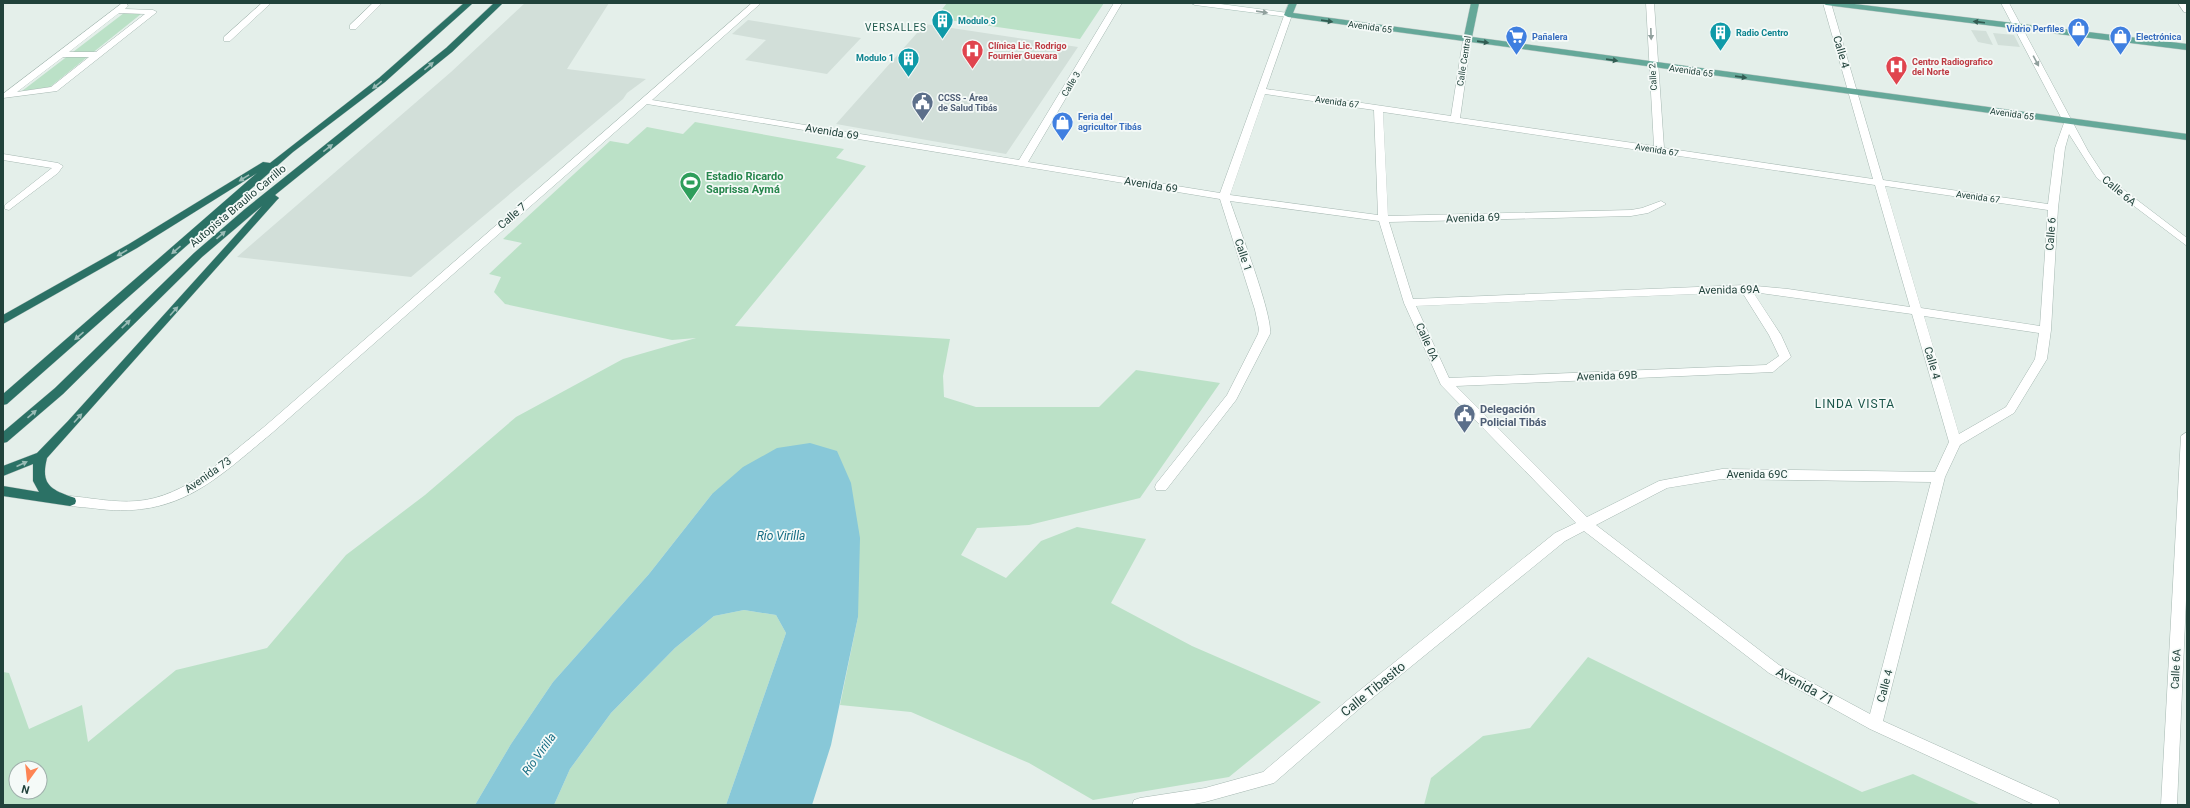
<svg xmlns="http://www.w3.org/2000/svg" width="2190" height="808" viewBox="0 0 2190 808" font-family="Roboto,sans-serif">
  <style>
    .built { fill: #d2dfd9 }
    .green { fill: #bbe1c7; fill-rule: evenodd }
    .water { fill: #88c8d8 }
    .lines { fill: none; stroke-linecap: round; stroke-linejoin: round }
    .street-casing { stroke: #a6b8b2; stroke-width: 1 }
    .secondary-casing { stroke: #a1bbb3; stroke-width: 1 }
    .primary-casing { stroke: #c1cac8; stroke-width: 1 }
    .highway-casing { stroke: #c1cac8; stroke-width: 1 }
    .street { fill: #fff; fill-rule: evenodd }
    .secondary { fill: #fff; fill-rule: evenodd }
    .primary { fill: #65a899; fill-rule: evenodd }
    .highway { fill: #2b7165; fill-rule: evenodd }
    .oneway { fill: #90a09d }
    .oneway2 { fill: #325c52 }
    .oneway3 { fill: #9abcb6 }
    .labels { text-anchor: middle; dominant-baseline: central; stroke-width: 3.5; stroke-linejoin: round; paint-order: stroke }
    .far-culture-label { font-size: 9px; font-weight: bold; fill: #0d838f; stroke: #f5faf8; text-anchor: start }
    .far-street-label { font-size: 9px; fill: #21423b; stroke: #f5faf8 }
    .far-shop-label { font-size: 9px; font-weight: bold; fill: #366cbe; stroke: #f5faf8; text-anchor: start }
    .far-health-label { font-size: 9px; font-weight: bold; fill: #be3a42; stroke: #f5faf8; text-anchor: start }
    .far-service-label { font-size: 9px; font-weight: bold; fill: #4e5e75; stroke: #f5faf8; text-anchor: start }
    .far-neighbourhood-label { font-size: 10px; letter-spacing: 1px; fill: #1b564a; stroke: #f5faf8 }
    .street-label { font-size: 11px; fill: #21423b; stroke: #f5faf8 }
    .leisure-label { font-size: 11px; font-weight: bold; fill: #27864d; stroke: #f5faf8; text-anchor: start }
    .service-label { font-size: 11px; font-weight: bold; fill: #4e5e75; stroke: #f5faf8; text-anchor: start }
    .neighbourhood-label { font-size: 12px; letter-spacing: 1px; fill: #1b564a; stroke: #f5faf8 }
    .water-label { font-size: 12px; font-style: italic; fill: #166d84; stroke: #f5faf8 }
    .near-street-label { font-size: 13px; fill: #21423b; stroke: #f5faf8 }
  </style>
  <rect width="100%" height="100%" fill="#e4efea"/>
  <path class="built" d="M 525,3 L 609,3 L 567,69 L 646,79 L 627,93 L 623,99 L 411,277 L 237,257 L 451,72 Z
    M 748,20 L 861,38 L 827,74 L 745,60 L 766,40 L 732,34 Z
    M 925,24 L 1078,47 L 1006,154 L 836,124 Z
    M 1971,30 L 1986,31 L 1993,45 L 1978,42 Z
    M 1993,33 L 2014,35 L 2020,47 L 1998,45 Z"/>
  <path class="green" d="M 947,3 L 1104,3 L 1080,39 L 935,18 Z
    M 124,13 L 141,14 L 50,87 L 22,91 Z
    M 695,122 L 844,149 L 836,158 L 866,166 L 735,326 L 950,339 L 943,376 L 944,397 L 976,407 L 1099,407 L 1136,370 L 1220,383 L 1140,498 L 1029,525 L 977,528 L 961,555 L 1006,578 L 1041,541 L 1077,527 L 1146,539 L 1111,603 L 1192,646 L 1321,702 L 1229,777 L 1093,800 L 1029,763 L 911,712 L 840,705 L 858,617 L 712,494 L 649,574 L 553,682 L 511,744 L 475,805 L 3,805 L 3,672 L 9,673 L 29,729 L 82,705 L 88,742 L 176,670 L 267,648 L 346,555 L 425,495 L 516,417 L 623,359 L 696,338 L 672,340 L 505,304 L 494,292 L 501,277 L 489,274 L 522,243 L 503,239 L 610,141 L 628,144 L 647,127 L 683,134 ZM 16,768 L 40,768 L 40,792 L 16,792 Z
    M 744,610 L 776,615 L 786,633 L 726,805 L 554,805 L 570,769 L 611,713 L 675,648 L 714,616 Z
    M 1588,657 L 1862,792 L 1913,774 L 1981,805 L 1424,805 L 1431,778 L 1483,736 L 1530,728 Z"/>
  <path class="water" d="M 810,443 L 837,451 L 851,483 L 860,538 L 858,617 L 831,745 L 812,805 L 726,805 L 786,633 L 776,615 L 744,610 L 714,616 L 675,648 L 611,713 L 570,769 L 554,805 L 475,805 L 511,744 L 553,682 L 649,574 L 712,494 L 743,467 L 777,448 Z"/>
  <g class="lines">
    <defs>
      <path id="street" d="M 262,3 L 271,3 L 230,41 L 224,41 L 224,37 Z
        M 373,3 L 382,3 L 356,29 L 350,29 L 350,25 Z
        M 752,3 L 761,3 L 652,100 L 1019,160 L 1114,3 L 1122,3 L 1028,162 L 1220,193 L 1285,13 L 1292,15 L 1266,89 L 1451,116 L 1463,40 L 1467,38 L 1471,40 L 1460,118 L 1654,146 L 1646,3 L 1654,3 L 1664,148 L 1873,179 L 1823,3 L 1831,3 L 1883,180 L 2048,204 L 2055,148 L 2064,123 L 2001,3 L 2009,3 L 2088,151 L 2103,174 L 2187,238 L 2187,246 L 2097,178 L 2069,134 L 2065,148 L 2058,208 L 2051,330 L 2047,359 L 2014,413 L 1960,445 L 1945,477 L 1883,721 L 2058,800 L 2060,805 L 2035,805 L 1870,729 L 1769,673 L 1584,531 L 1565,541 L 1359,709 L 1274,783 L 1205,802 L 1188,805 L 1132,805 L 1134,800 L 1140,798 L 1205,788 L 1263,772 L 1349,699 L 1555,533 L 1576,523 L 1441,385 L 1404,303 L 1379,221 L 1230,201 C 1238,225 1273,315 1270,334 L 1236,400 L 1166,490 L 1156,490 L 1155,487 L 1156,484 L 1227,395 L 1258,334 L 1259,329 L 1255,310 L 1220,199 L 647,104 L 272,433 C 215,480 179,518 99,509 C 88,507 76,508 65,504 L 64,501 L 65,498 L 70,496 C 92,498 115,503 137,501 C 186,497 227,456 264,427 ZM 1265,94 L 1374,110 L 1378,215 L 1230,195 ZM 1383,112 L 1875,185 L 1910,307 L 1788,289 L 1745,285 L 1413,299 L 1389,222 L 1631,216 L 1648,213 L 1666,204 L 1661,201 L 1642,208 L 1631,210 L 1388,216 ZM 1885,186 L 2048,210 L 2040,326 L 1921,308 ZM 1742,292 L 1769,335 L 1779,356 L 1766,365 L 1449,378 L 1416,306 ZM 1753,292 L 1912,314 L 1949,442 L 1935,472 L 1722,469 L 1659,481 L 1587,517 L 1456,386 L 1773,372 L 1791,357 L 1781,335 ZM 1924,316 L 2039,333 L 2035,359 L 2006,407 L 1959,434 ZM 1722,479 L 1931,482 L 1870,714 L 1779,665 L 1596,525 L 1667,488 Z
        M 2178,3 L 2186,3 L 2187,12 L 2184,12 Z
        M 121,4 L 127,4 L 128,6 L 125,9 L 153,10 L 157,12 L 57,91 L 3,98 L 3,94 ZM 119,13 L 145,14 L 96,52 L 69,52 ZM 63,57 L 89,57 L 51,87 L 17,92 Z
        M 3,154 L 58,163 L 63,166 L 58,173 L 9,210 L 5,209 L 5,205 L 52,168 L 3,160 Z
        M 2187,432 L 2187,577 L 2177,805 L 2161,805 L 2181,436 Z"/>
      <path id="secondary" d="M 1191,3 L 1213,3 L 1288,13 L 1292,15 L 1288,17 L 1195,5 Z"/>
      <path id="primary" d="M 1289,3 L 1297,3 L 1293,13 L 1464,36 L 1471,3 L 1479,3 L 1472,37 L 2187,134 L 2187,140 L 1288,17 L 1284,15 Z
        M 1822,3 L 1846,3 L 2187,44 L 2187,50 L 1826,5 Z"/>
      <path id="highway" d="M 464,3 L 473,3 L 385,82 L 293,152 L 7,404 L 3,405 L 3,394 L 257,173 L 137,248 L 3,324 L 3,315 L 129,244 L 263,162 L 270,163 L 379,78 Z
        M 494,3 L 503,3 L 452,52 L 275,195 L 279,198 L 277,200 L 47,458 C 40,485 51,490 75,498 L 76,501 L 75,504 L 70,506 L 3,496 L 3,486 L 39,492 L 33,481 L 33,464 L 3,476 L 3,466 L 37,453 L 68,421 L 262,206 L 202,257 L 63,394 L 7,442 L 3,443 L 3,432 L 55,388 L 194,253 L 245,209 L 446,48 Z"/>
    </defs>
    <use href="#street" class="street-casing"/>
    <use href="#secondary" class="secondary-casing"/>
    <use href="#primary" class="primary-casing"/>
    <use href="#highway" class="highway-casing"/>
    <use href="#street" class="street"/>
    <use href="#secondary" class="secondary"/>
    <use href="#primary" class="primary"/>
    <use href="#highway" class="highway"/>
  </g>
  <defs><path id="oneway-solid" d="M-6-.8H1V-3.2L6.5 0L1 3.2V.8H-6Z"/></defs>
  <g class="oneway">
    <use href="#oneway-solid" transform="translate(1262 12) rotate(8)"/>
    <use href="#oneway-solid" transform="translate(1651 34) rotate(88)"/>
    <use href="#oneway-solid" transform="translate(2036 61) rotate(62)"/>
  </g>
  <g class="oneway2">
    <use href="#oneway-solid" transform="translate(1327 21) rotate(8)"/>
    <use href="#oneway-solid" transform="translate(1979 22) rotate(-173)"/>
    <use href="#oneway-solid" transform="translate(1483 42) rotate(8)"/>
    <use href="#oneway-solid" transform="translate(1612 60) rotate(8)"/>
    <use href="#oneway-solid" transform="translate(1741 77) rotate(8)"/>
  </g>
  <g class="oneway3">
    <use href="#oneway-solid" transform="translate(429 66) rotate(-40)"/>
    <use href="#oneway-solid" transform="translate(377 85) rotate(141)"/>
    <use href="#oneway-solid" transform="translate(328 148) rotate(-38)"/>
    <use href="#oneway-solid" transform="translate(244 178) rotate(148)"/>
    <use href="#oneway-solid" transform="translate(221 235) rotate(-41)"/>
    <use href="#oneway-solid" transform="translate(176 250) rotate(139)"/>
    <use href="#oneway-solid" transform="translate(122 253) rotate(150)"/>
    <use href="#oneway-solid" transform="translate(174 311) rotate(-48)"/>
    <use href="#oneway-solid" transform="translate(126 324) rotate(-44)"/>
    <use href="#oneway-solid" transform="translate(79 336) rotate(139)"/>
    <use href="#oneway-solid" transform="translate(32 414) rotate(-41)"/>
    <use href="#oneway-solid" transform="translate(78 418) rotate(-48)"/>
    <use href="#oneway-solid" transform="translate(22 464) rotate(-24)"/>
  </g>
  <defs>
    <symbol id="building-pin" viewBox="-11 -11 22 30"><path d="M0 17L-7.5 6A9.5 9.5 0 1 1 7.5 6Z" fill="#0f9aa8" stroke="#f5faf8"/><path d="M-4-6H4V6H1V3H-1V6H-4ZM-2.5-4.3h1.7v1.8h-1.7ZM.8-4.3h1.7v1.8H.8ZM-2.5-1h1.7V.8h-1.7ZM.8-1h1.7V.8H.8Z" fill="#fff"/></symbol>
    <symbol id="shop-pin" viewBox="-11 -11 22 30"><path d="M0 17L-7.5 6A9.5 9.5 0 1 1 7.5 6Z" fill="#3f7fe0" stroke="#f5faf8"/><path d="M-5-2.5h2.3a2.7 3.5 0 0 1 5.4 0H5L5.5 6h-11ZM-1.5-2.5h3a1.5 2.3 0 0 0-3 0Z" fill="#fff"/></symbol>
    <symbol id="supermarket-pin" viewBox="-11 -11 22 30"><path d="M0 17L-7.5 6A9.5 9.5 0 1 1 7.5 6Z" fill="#3f7fe0" stroke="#f5faf8"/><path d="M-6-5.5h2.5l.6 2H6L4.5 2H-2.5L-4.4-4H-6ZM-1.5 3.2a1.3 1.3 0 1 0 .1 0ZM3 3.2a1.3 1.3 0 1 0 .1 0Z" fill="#fff"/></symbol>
    <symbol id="hospital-pin" viewBox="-11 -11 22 30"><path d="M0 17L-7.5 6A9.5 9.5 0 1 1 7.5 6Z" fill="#e0444e" stroke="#f5faf8"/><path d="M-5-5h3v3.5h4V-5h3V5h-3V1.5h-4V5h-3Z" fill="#fff"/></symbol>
    <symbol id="civic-pin" viewBox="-11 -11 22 30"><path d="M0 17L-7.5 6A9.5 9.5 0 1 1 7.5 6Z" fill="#5c6f8a" stroke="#f5faf8"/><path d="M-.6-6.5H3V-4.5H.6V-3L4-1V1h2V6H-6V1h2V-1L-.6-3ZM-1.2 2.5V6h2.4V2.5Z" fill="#fff"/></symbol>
    <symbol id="stadium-pin" viewBox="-11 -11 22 30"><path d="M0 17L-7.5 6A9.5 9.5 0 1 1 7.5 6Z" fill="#2e9e5b" stroke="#f5faf8"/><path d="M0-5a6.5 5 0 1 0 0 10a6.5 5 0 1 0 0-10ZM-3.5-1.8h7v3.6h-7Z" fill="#fff"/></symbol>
  </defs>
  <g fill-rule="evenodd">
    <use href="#building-pin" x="930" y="8" width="25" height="34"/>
    <use href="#shop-pin" x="2066" y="16" width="25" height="34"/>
    <use href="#building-pin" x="1708" y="20" width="25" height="34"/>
    <use href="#supermarket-pin" x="1504" y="24" width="25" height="34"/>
    <use href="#shop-pin" x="2108" y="24" width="25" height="34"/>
    <use href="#hospital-pin" x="960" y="38" width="25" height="34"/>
    <use href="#building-pin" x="896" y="46" width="25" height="34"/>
    <use href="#hospital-pin" x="1884" y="54" width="25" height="34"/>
    <use href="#civic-pin" x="910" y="90" width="25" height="34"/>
    <use href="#shop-pin" x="1050" y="110" width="25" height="34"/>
    <use href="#stadium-pin" x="678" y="170" width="25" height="34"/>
    <use href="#civic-pin" x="1452" y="402" width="25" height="34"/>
  </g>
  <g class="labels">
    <g class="far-culture-label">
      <text x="958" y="21">Modulo 3</text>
      <text x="1736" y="33">Radio Centro</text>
      <text x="894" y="58" text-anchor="end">Modulo 1</text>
    </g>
    <g class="far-street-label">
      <text transform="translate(1370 27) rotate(8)">Avenida 65</text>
      <text transform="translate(1464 61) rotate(-81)">Calle Central</text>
      <text transform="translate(1691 71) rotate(8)">Avenida 65</text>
      <text transform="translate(1653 77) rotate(-94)">Calle 2</text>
      <text transform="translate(1071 84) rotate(-59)">Calle 3</text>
      <text transform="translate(1337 102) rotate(8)">Avenida 67</text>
      <text transform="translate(2012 114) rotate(8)">Avenida 65</text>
      <text transform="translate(1657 150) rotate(9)">Avenida 67</text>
      <text transform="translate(1978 197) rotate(8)">Avenida 67</text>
    </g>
    <g class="far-shop-label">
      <text x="2064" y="29" text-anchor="end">Vidrio Perfiles</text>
      <text x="1532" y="37">Pañalera</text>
      <text x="2136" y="37">Electrónica</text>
      <text x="1078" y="117">Feria del<tspan x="1078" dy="10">agricultor Tibás</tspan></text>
    </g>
    <g class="far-health-label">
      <text x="988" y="46">Clínica Lic. Rodrigo<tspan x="988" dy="10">Fournier Guevara</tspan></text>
      <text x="1912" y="62">Centro Radiografico<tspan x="1912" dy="10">del Norte</tspan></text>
    </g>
    <g class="far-service-label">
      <text x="938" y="98">CCSS - Área<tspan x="938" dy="10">de Salud Tibás</tspan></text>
    </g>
    <g class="far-neighbourhood-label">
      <text x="896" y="27">VERSALLES</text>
    </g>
    <g class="street-label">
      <text transform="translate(1841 52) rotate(74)">Calle 4</text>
      <text transform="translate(832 132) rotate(9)">Avenida 69</text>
      <text transform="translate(1151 185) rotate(9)">Avenida 69</text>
      <text transform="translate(2119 191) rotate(40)">Calle 6A</text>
      <text transform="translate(238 206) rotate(-40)">Autopista Braulio Carrillo</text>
      <text transform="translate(512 216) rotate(-41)">Calle 7</text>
      <text transform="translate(1473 218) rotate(-2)">Avenida 69</text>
      <text transform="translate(2051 234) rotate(-86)">Calle 6</text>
      <text transform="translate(1243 255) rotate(72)">Calle 1</text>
      <text transform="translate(1729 290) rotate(-1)">Avenida 69A</text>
      <text transform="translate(1427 342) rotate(66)">Calle 0A</text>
      <text transform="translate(1932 363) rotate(74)">Calle 4</text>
      <text transform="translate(1607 376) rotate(-2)">Avenida 69B</text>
      <text x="1757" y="474">Avenida 69C</text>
      <text transform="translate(208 475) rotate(-35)">Avenida 73</text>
      <text transform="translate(2176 669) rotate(-87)">Calle 6A</text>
      <text transform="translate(1885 686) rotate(-75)">Calle 4</text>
    </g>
    <g class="leisure-label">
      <text x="706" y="176">Estadio Ricardo<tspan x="706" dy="13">Saprissa Aymá</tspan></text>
    </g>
    <g class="service-label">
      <text x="1480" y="409">Delegación<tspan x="1480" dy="13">Policial Tibás</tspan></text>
    </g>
    <g class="neighbourhood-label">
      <text x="1855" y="404">LINDA VISTA</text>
    </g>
    <g class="water-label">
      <text x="781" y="536">Río Virilla</text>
      <text transform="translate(539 754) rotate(-54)">Río Virilla</text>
    </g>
    <g class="near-street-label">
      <text transform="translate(1805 686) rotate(29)">Avenida 71</text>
      <text transform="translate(1373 689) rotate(-39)">Calle Tibasito</text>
    </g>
  </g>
  <rect width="2190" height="808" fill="none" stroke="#21423b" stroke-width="8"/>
  <g transform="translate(28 780) rotate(195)"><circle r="19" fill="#f5faf8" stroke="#a0b0ac"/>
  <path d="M0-3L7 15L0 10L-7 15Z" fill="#fd8454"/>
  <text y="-6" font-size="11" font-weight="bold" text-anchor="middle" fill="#21423b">N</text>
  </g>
</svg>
